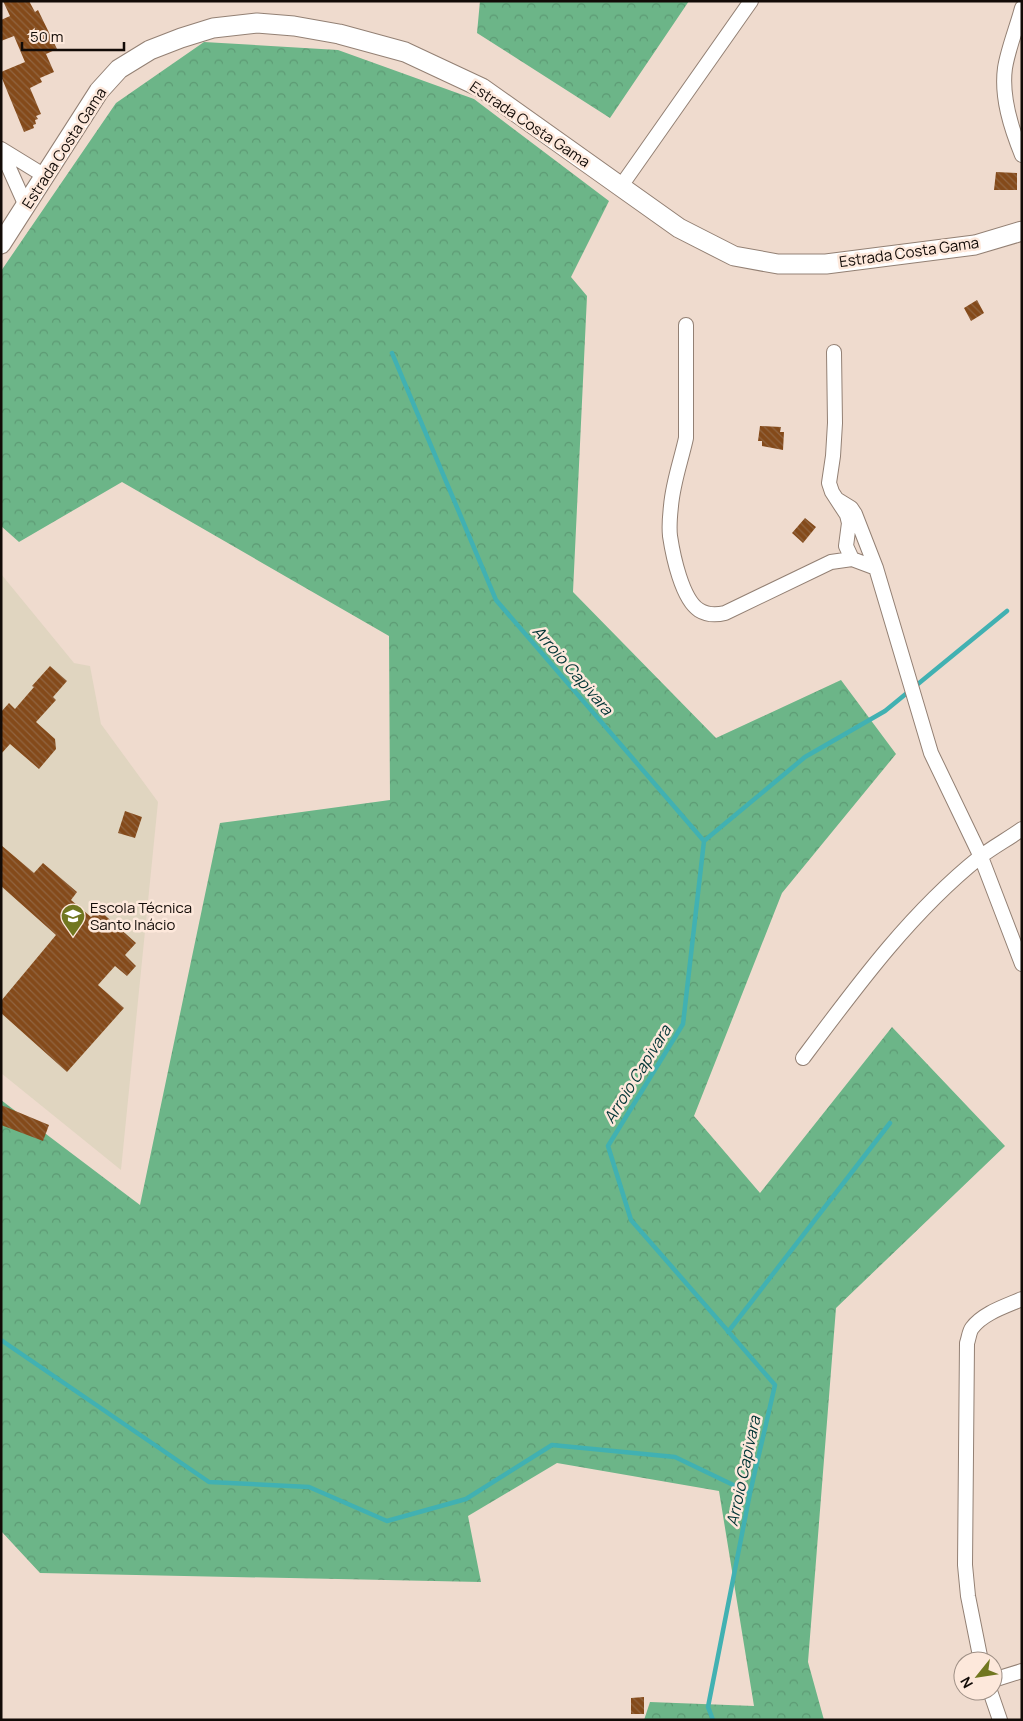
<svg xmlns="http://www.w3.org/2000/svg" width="1023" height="1721" viewBox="0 0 1023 1721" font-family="Manrope,sans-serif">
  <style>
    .education { fill: #e0d5c0 }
    .forest { fill: url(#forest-crowns) }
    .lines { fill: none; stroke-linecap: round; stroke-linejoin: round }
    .stream { stroke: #41b1b2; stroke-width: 4.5 }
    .building { fill: url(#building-back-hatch) }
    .street-casing { stroke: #938074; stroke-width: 16 }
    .secondary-casing { stroke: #938074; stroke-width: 21 }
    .street { stroke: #fff; stroke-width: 14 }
    .secondary { stroke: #fff; stroke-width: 19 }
    .labels { text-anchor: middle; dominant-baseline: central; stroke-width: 5; stroke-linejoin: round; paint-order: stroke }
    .street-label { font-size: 15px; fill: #120b07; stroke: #fde8db }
    .poi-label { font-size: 15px; fill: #120b07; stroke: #fde8db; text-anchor: start }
    .water-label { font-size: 16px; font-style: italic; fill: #003435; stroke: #fde8db }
  </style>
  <defs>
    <pattern id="forest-crowns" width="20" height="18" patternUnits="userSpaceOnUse" patternTransform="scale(1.25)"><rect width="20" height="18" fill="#6cb588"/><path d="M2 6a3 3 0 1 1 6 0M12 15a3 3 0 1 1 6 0" fill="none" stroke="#5d9a74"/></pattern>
    <pattern id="building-back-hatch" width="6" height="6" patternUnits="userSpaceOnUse" patternTransform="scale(1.25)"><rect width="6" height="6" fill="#844a1a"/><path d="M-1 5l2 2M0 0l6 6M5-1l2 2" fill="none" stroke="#916541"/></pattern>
  </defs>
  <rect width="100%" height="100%" fill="#efdbce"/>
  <path class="education" d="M 1,574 L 74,663 L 90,666 L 101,724 L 158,802 L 121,1170 L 1,1073 Z"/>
  <path class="forest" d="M 480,1 L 689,1 L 610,118 L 477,33 Z
    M 204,42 L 338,50 L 474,99 L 609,201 L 571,277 L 587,296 L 573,592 L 716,738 L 841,680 L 896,754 L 782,893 L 694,1116 L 760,1193 L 892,1027 L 1005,1146 L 836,1308 L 808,1662 L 824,1720 L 644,1720 L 650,1702 L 754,1706 L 719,1491 L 557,1463 L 468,1516 L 481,1582 L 40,1573 L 1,1531 L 1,1100 L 140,1205 L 220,823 L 390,800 L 389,636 L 122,482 L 19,542 L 1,526 L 1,271 L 116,103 Z"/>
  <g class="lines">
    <path class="stream" d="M 392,353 L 496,600 L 704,841 L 683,1024 L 608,1146 L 631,1220 L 775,1385 L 750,1493 L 708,1707 L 713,1720
      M 704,841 L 805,757 L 885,711 L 1007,611
      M 728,1332 L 890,1123
      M 1,1340 L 209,1482 L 309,1487 L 387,1521 L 466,1499 L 552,1445 L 675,1457 L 750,1493"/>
  </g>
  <path class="building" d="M 3,1 L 29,1 L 35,12 L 38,10 L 57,49 L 46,54 L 54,72 L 40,78 L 42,82 L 30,88 L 41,114 L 36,116 L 38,119 L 35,120 L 36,124 L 33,125 L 34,128 L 24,132 L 1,76 L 1,72 L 25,62 L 14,36 L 1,41 L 1,20 L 10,16 Z
    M 996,172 L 1017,173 L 1017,190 L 994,190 Z
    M 977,300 L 984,313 L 971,321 L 964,308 Z
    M 760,426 L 781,427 L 780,432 L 784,432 L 783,450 L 762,446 L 762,441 L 758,441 Z
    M 805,518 L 816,527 L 803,543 L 792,533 Z
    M 50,666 L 67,681 L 53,697 L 56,700 L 36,722 L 55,739 L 56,749 L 39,769 L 10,744 L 1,754 L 1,712 L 9,703 L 15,709 L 34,687 L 32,686 Z
    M 125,811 L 142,817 L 135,838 L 118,833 Z
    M 1,845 L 34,873 L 43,863 L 77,892 L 71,900 L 91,917 L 98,909 L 136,943 L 125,955 L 136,966 L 127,976 L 115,966 L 98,985 L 124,1008 L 67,1072 L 1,1013 L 1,1001 L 56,935 L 1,886 Z
    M 1,1105 L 49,1125 L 43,1141 L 1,1125 Z
    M 644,1697 L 644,1714 L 631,1714 L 631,1698 Z"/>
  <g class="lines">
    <defs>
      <path id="street" d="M 1022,8 C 1017,27 1008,49 1005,68 C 1001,97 1011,128 1022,155
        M 1,149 L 45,176
        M 1,150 L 26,206
        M 621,186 L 751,1
        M 686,325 L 686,438 C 681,461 673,482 671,506 C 670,515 669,527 670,536 C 673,556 682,599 699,610 C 707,615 717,615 725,613 L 831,562 L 852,559 L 876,568
        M 834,352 L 835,423 L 833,456 L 829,483 L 832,492 L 847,515 L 849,523 L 846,546 L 852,559
        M 838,500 L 851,508 L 855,514 L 876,568 L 931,753 L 981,857 L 1022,964
        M 803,1058 C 856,987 910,913 980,857 C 993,847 1008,839 1022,829
        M 981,1661 L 968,1596 L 965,1565 L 967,1343 C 969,1338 969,1332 972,1328 C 983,1313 1006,1306 1022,1299
        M 993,1680 L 1022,1671
        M 990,1691 L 1000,1720"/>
      <path id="secondary" d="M 1,244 L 99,91 L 119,69 L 150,50 L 181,38 L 213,28 L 257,23 L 294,26 L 339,34 L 405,52 L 482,88 L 679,228 L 734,256 L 778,264 L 826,264 L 975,245 L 1022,231"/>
    </defs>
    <use href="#street" class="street-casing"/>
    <use href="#secondary" class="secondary-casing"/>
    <use href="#street" class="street"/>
    <use href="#secondary" class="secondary"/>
  </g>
  <defs>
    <symbol id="school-pin" viewBox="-11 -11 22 30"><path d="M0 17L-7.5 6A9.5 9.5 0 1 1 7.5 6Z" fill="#717720" stroke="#fde8db"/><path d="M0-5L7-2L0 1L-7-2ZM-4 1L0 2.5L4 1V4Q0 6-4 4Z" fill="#fff"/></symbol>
  </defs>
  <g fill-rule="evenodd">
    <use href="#school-pin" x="59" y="902" width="28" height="38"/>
  </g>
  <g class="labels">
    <g class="street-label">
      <text transform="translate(530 124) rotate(34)">Estrada Costa Gama</text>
      <text transform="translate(64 148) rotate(-57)">Estrada Costa Gama</text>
      <text transform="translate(909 252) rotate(-8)">Estrada Costa Gama</text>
    </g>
    <g class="poi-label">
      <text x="90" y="907">Escola Técnica<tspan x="90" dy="17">Santo Inácio</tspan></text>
    </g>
    <g class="water-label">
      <text transform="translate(573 670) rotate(49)">Arroio Capivara</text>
      <text transform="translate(637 1074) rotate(-58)">Arroio Capivara</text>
      <text transform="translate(743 1471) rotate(-78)">Arroio Capivara</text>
    </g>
  </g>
  <rect width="1023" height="1721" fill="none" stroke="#120b07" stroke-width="5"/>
  <g transform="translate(978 1676) rotate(240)"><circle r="24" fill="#fde8db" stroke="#9f9086"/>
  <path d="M0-4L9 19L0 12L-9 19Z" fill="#717720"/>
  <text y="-8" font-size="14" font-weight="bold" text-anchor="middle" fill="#120b07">N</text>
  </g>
  <path d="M22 42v8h102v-8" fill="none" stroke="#120b07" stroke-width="2.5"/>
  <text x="30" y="42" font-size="15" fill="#120b07" stroke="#fde8db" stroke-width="4" paint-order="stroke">50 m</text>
</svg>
